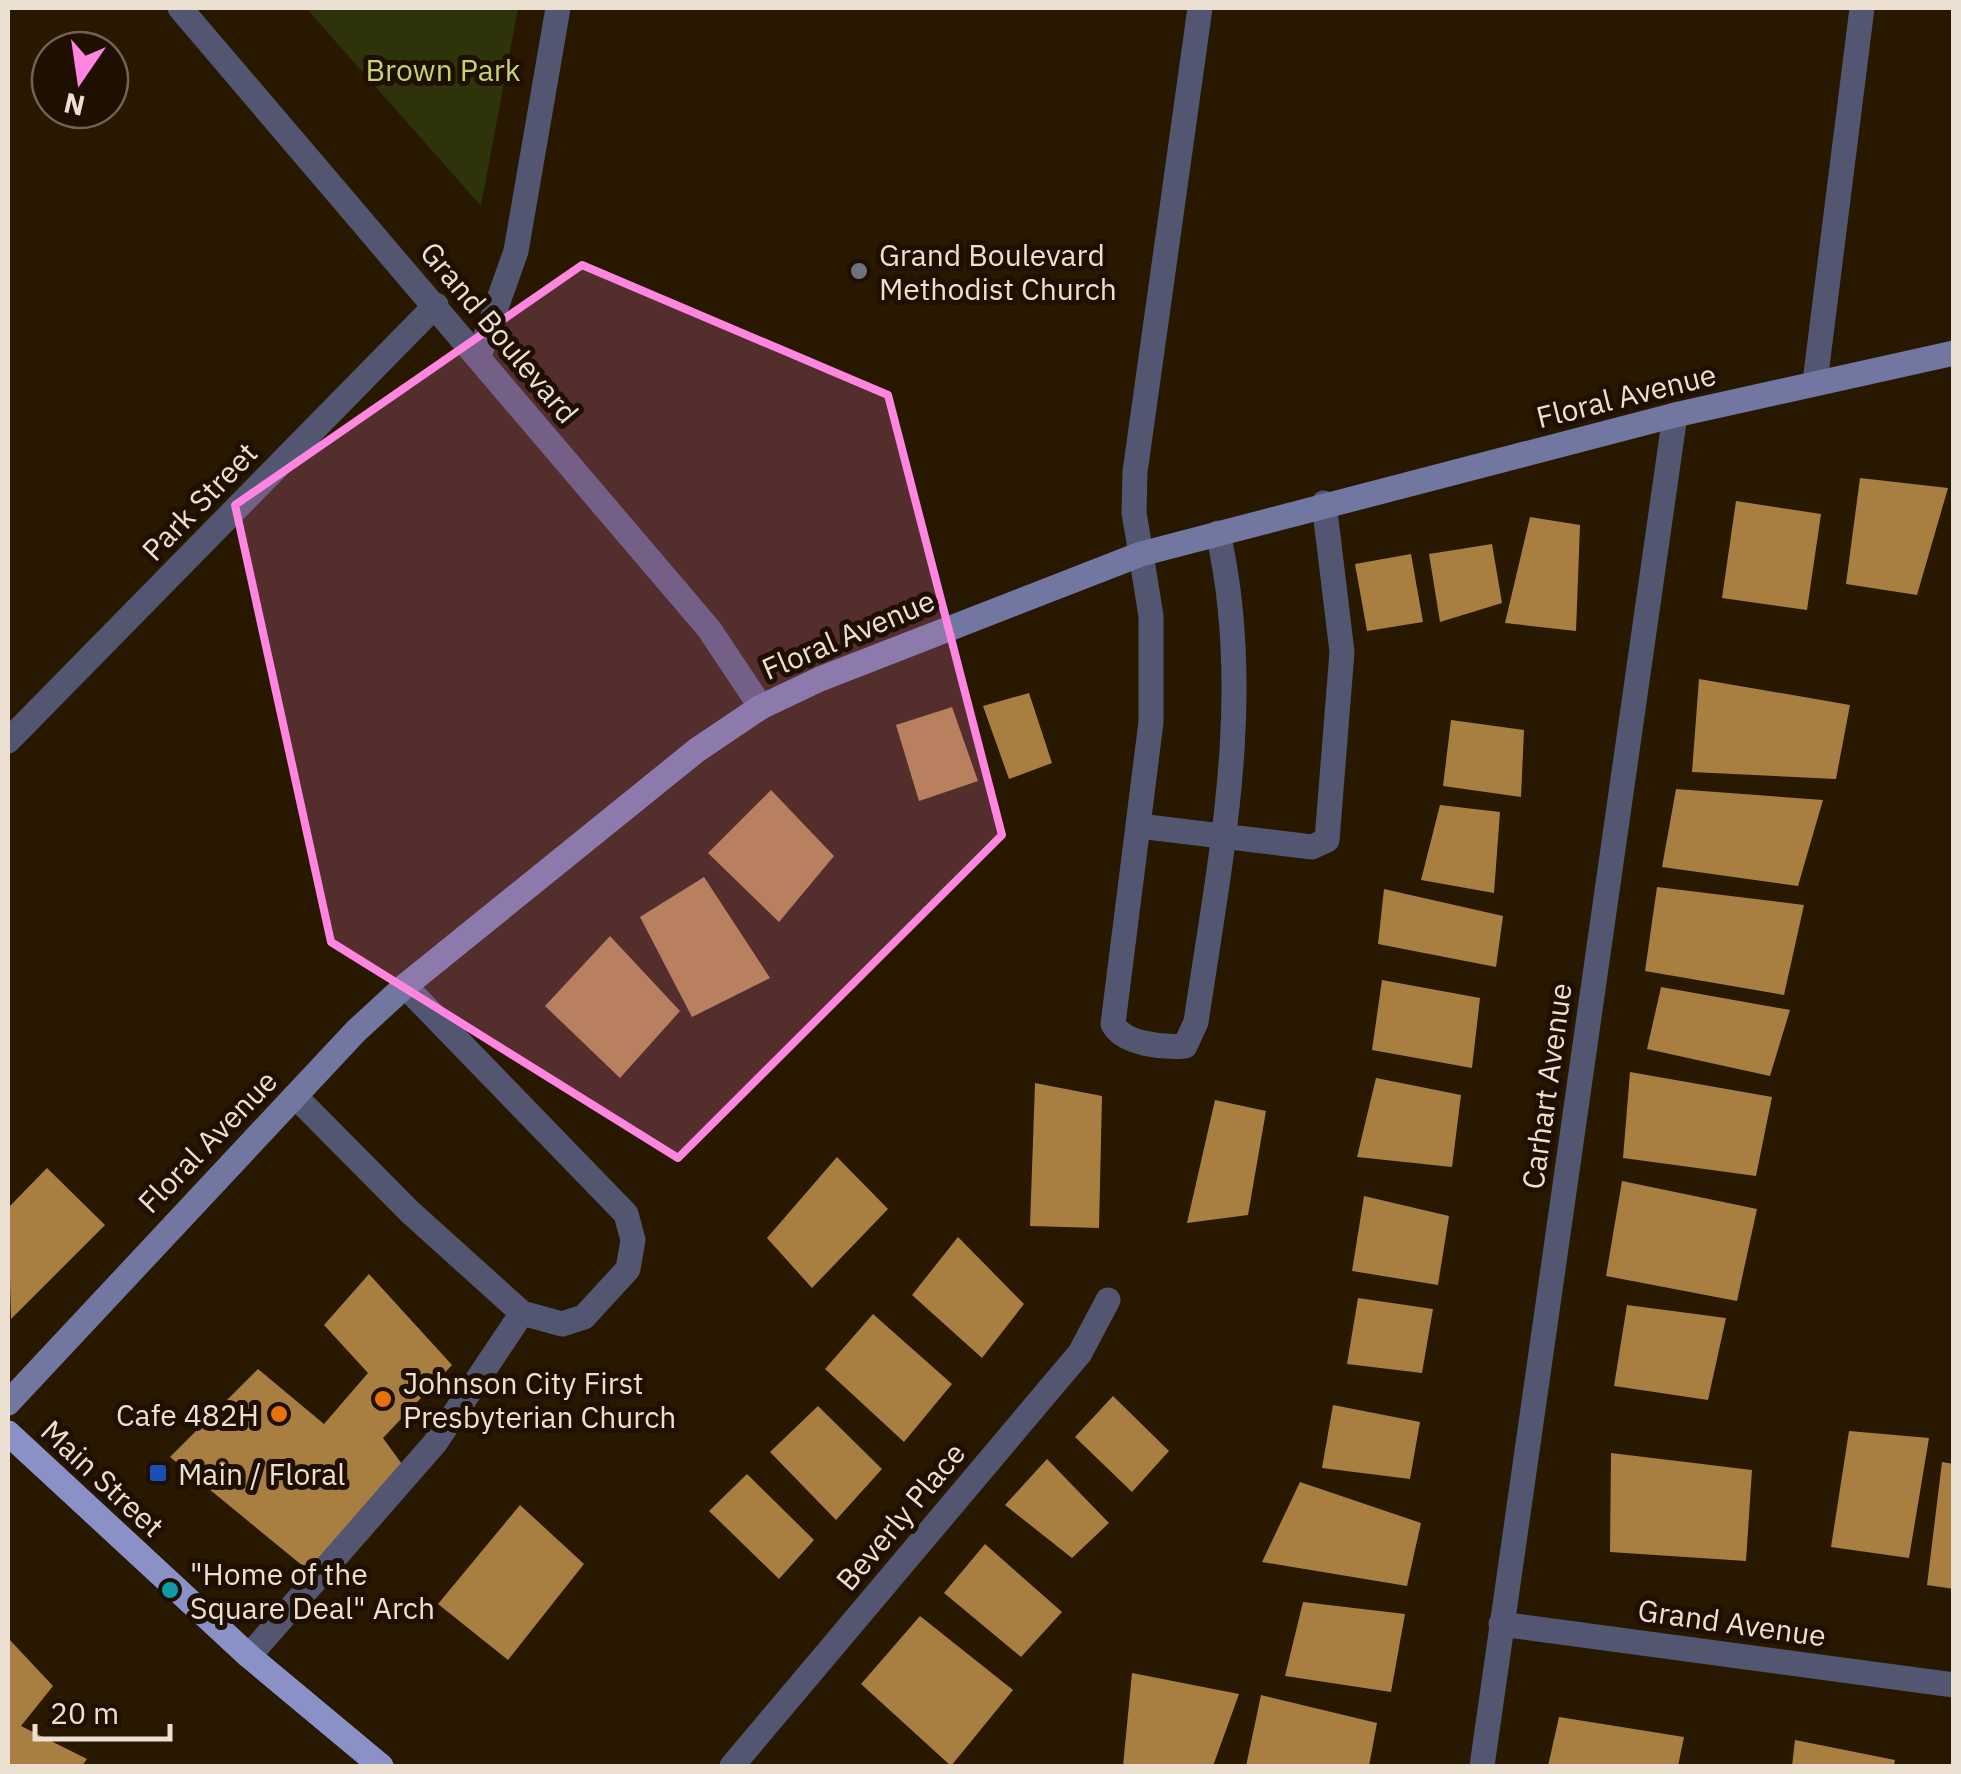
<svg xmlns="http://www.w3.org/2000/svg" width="1961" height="1774" viewBox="0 0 1961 1774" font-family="'IBM Plex Sans',sans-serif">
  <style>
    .green { fill: #2e3309 }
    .building { fill: #a87f40 }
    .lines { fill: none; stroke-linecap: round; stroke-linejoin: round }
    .lane { stroke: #525670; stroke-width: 25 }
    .street { stroke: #525670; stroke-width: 25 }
    .secondary { stroke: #7177a1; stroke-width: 25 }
    .primary { stroke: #8991c7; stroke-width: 25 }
    .marked { fill: #fe85e0; fill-opacity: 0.2; stroke: #fe85e0; stroke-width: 8; stroke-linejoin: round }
    .worship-dot { fill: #6b7280; stroke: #1e0f00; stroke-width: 4 }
    .food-dot { fill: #e8710a; stroke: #1e0f00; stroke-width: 4 }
    .transit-dot { fill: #1a4fb4; stroke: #1e0f00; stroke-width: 4 }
    .culture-dot { fill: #0f9aa8; stroke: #1e0f00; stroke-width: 4 }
    .labels { text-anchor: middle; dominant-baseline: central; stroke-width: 10; stroke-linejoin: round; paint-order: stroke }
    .park-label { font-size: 30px; fill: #c6d472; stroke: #1e0f00 }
    .poi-label { font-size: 30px; fill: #ebe0d1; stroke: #1e0f00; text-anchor: start }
    .street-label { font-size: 30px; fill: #ebe0d1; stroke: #1e0f00 }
  </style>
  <rect width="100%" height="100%" fill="#281800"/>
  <path class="green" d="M 306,8 L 518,8 L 481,206 Z"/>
  <path class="building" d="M 1860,478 L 1948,488 L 1917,595 L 1846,584 Z
    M 1736,501 L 1821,514 L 1807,610 L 1722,598 Z
    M 1530,517 L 1580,525 L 1576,631 L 1505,623 Z
    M 1492,544 L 1502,603 L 1440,622 L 1429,554 Z
    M 1411,554 L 1423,622 L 1367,631 L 1355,564 Z
    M 1699,679 L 1850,705 L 1836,779 L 1692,772 Z
    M 1029,693 L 1052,763 L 1009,779 L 983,706 Z
    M 952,707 L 978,781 L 919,801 L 896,725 Z
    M 1451,720 L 1524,730 L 1521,797 L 1443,786 Z
    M 1676,789 L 1823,800 L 1798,886 L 1662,867 Z
    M 771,790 L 834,856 L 779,922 L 708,853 Z
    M 1440,805 L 1500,812 L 1494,893 L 1421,880 Z
    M 704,877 L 770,978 L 692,1017 L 640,917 Z
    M 1657,887 L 1804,905 L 1784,995 L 1645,971 Z
    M 1384,889 L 1503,916 L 1496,967 L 1378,944 Z
    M 610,936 L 680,1011 L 620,1078 L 545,1006 Z
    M 1382,980 L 1480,998 L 1472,1068 L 1372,1050 Z
    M 1661,987 L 1790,1010 L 1770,1076 L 1647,1049 Z
    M 1630,1072 L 1772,1097 L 1756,1176 L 1623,1158 Z
    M 1376,1078 L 1461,1095 L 1452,1167 L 1357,1157 Z
    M 1035,1083 L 1102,1096 L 1099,1228 L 1030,1226 Z
    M 1215,1100 L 1266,1111 L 1248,1215 L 1187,1223 Z
    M 837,1157 L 888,1209 L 812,1288 L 767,1238 Z
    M 47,1168 L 105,1225 L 11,1319 L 8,1208 Z
    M 1622,1181 L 1757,1209 L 1737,1301 L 1606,1276 Z
    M 1364,1196 L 1449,1216 L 1438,1285 L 1352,1271 Z
    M 958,1237 L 1024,1304 L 982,1358 L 912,1295 Z
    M 369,1274 L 452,1365 L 383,1438 L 407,1471 L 309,1571 L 170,1457 L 258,1369 L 324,1424 L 368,1373 L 324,1325 Z
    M 1358,1298 L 1433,1309 L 1422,1373 L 1347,1364 Z
    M 1627,1305 L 1726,1318 L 1708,1400 L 1614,1386 Z
    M 873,1314 L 952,1384 L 904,1442 L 825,1369 Z
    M 1113,1396 L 1169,1451 L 1132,1492 L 1075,1437 Z
    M 1333,1405 L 1420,1422 L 1410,1479 L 1322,1468 Z
    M 818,1406 L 882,1469 L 836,1520 L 770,1452 Z
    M 1849,1431 L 1929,1438 L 1909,1558 L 1831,1547 Z
    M 1611,1453 L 1752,1470 L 1746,1561 L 1610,1552 Z
    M 1047,1459 L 1109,1523 L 1072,1558 L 1005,1505 Z
    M 1942,1462 L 1954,1464 L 1954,1589 L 1927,1585 Z
    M 747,1474 L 814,1540 L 779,1579 L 709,1511 Z
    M 1300,1482 L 1421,1523 L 1407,1586 L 1262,1562 Z
    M 520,1505 L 584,1564 L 508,1660 L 438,1604 Z
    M 985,1544 L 1062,1612 L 1021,1657 L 944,1593 Z
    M 1303,1602 L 1405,1614 L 1391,1692 L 1285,1676 Z
    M 920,1616 L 1013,1690 L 951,1766 L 861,1684 Z
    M 8,1638 L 53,1686 L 21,1726 L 87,1759 L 82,1766 L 8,1766 Z
    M 1132,1673 L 1239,1694 L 1213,1766 L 1123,1766 Z
    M 1261,1695 L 1377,1723 L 1369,1766 L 1246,1766 Z
    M 1559,1717 L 1684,1737 L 1678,1766 L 1548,1766 Z
    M 1795,1740 L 1895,1760 L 1894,1766 L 1792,1766 Z"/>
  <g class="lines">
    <path class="lane" d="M 1815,382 L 1862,8
      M 1141,554 L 1151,616 L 1151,722 L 1113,1024 C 1123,1044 1164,1048 1185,1046 L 1196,1022 C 1220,860 1255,696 1218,533
      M 1139,826 L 1312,847 L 1327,840 L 1342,652 L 1324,503
      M 295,1096 L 410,1212 L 522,1313 L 562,1324 L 584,1317 L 628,1269 L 633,1240 L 626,1214 L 405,986
      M 249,1656 L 435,1443 L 522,1313"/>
    <path class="street" d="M 180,8 L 709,629 L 761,707
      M 479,356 L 516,251 L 558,8
      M 1141,554 L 1134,513 L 1135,472 L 1200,8
      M 8,741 L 436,305
      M 1501,1624 L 1954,1685
      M 732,1766 L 1080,1353 L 1108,1300
      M 1482,1766 L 1675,415"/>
    <path class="secondary" d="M 8,1403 L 356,1031 L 405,986 L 697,750 L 761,707 L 820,679 L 1141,554 L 1675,415 L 1954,353"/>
    <path class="primary" d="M 8,1433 L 249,1656 L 381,1766"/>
  </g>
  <path class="marked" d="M 582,265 L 888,395 L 1002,835 L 678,1158 L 331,942 L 235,505 Z"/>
  <circle class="worship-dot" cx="859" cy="271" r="10"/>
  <g class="food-dot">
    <circle cx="383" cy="1399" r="10"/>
    <circle cx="279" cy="1414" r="10"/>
  </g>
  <rect class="transit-dot" x="148" y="1463" width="20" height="20" rx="5"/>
  <circle class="culture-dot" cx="170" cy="1590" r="10"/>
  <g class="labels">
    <g class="park-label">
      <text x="443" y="69">Brown Park</text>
    </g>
    <g class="poi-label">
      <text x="879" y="254">Grand Boulevard<tspan x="879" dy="34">Methodist Church</tspan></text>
      <text x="403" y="1382">Johnson City First<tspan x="403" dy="34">Presbyterian Church</tspan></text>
      <text x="259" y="1414" text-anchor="end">Cafe 482H</text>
      <text x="178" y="1473">Main / Floral</text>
      <text x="190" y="1573">"Home of the<tspan x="190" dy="34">Square Deal" Arch</tspan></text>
    </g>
    <g class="street-label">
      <text transform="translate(500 332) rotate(50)">Grand Boulevard</text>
      <text transform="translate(1626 395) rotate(-14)">Floral Avenue</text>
      <text transform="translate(199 501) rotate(-46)">Park Street</text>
      <text transform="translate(848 634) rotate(-23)">Floral Avenue</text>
      <text transform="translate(1546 1086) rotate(-82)">Carhart Avenue</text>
      <text transform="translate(207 1141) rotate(-46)">Floral Avenue</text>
      <text transform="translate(103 1478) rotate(43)">Main Street</text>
      <text transform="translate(900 1516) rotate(-50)">Beverly Place</text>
      <text transform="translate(1732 1622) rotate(8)">Grand Avenue</text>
    </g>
  </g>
  <rect width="1961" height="1774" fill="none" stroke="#ebe0d1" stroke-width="20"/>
  <g transform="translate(80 80) rotate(193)"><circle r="48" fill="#1e0f00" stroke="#706354" stroke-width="2.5"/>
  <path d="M0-8L18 38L0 25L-18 38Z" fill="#fe85e0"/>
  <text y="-15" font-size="28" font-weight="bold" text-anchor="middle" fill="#ebe0d1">N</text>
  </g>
  <path d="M35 1724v15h135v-15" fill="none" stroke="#ebe0d1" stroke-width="5"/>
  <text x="50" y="1724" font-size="30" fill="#ebe0d1" stroke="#1e0f00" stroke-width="8" paint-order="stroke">20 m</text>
</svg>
